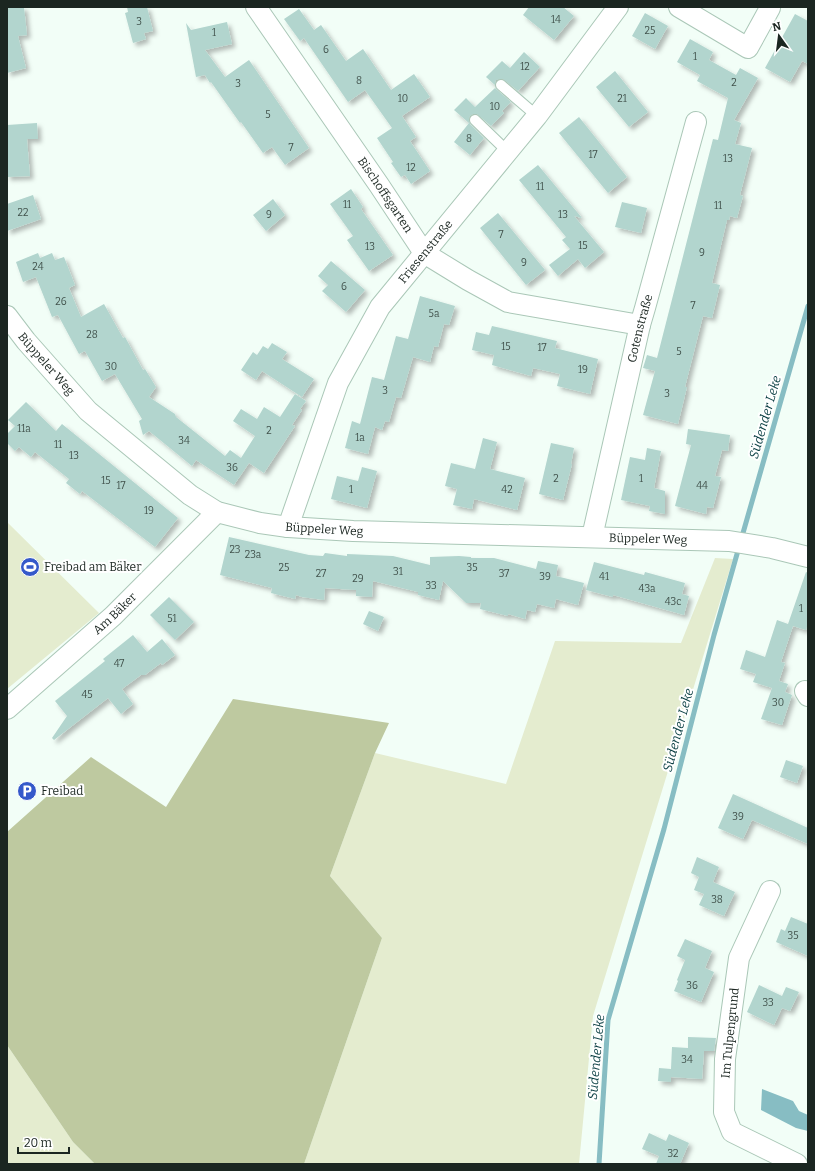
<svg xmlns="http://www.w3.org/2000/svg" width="815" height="1171" viewBox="0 0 815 1171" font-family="Bitter,serif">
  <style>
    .green { fill: #e4eccf }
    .forest { fill: #bec9a0 }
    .water { fill: #87bdc3 }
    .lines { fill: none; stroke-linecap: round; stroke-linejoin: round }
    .stream { stroke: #87bdc3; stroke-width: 5 }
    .building { fill: #b2d5ce; filter: url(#shadow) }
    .service-casing { stroke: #aac7b7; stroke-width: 12 }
    .minor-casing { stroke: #aac7b7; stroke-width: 22 }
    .service { stroke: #fff; stroke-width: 10 }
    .minor { stroke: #fff; stroke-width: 20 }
    .labels { text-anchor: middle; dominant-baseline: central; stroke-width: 4; stroke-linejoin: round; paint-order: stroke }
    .number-label { font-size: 10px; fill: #41524c }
    .street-label { font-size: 12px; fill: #1b2621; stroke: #fff }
    .poi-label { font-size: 12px; fill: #1b2621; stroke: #fff; text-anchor: start }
    .water-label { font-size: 13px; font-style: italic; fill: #093e42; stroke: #fff }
  </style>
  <defs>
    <filter id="shadow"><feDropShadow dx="3.5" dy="3.5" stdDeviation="2" flood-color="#0004"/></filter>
  </defs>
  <rect width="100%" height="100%" fill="#f2fef7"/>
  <path class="green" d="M 7,522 L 99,613 L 7,689 Z
    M 715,558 L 733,559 L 593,1016 L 579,1164 L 304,1164 L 382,938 L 330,876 L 375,753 L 506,784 L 555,641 L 681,643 Z
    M 7,1045 L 73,1142 L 95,1164 L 7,1164 Z"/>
  <path class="forest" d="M 233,699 L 389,723 L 375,753 L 330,876 L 382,938 L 304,1164 L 95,1164 L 73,1142 L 7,1045 L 7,832 L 91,757 L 166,807 Z"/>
  <path class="water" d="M 762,1089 L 793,1101 L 799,1111 L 808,1115 L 808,1131 L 796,1128 L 761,1110 Z"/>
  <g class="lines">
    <path class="stream" d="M 741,540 L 808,306
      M 599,1164 L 608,1020 L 664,829 L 714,635 L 739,547"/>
  </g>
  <path class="building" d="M 24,7 L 27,35 L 18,36 L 26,68 L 7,73 L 7,8 Z
    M 127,7 L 147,7 L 153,31 L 144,33 L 146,39 L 133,43 L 125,13 L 128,12 Z
    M 529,7 L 563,7 L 574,16 L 554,40 L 523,15 Z
    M 299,9 L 314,30 L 321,25 L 346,61 L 363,49 L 391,90 L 414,74 L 430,97 L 402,116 L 416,137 L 410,141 L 430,171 L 411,184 L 405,175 L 401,177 L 391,163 L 393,162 L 377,138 L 392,128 L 365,90 L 348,102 L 304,38 L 300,41 L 284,19 Z
    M 645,13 L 668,26 L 655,49 L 632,36 Z
    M 795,14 L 808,21 L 808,64 L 802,61 L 790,82 L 765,68 Z
    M 227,22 L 232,44 L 205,50 L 225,77 L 249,60 L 262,79 L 309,148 L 285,165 L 272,147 L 263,153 L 241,122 L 240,123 L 211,82 L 210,83 L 205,75 L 196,77 L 186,23 L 191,30 Z
    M 690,39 L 713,52 L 709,60 L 736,75 L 740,68 L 758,78 L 734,120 L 741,123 L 735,144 L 752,148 L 740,195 L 743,196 L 737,218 L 730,216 L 729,220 L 727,220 L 712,283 L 720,285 L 712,318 L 703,316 L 685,387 L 687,387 L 678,424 L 643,415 L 655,371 L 643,368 L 647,355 L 657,358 L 713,139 L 718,140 L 728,98 L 697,81 L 700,75 L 677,62 Z
    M 524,52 L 540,67 L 518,91 L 503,79 L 496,80 L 495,85 L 486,77 L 502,61 L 510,68 Z
    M 615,71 L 648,112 L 629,127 L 596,87 Z
    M 495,88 L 511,102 L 502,111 L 504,113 L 491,126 L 477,114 L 473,114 L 470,116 L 469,119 L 470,124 L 484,138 L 470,155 L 454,142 L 469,123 L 454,110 L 466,98 L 475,107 Z
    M 579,117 L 627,177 L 608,193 L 559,133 Z
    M 37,123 L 38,139 L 27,139 L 30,176 L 7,177 L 7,125 Z
    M 538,165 L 582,218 L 574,216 L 604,252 L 585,268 L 578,259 L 558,276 L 549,265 L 570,249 L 562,240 L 566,237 L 519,180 Z
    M 351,189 L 363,207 L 361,209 L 393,255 L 369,271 L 347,240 L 353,236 L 330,204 Z
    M 33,195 L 41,219 L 7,231 L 7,204 Z
    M 273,199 L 285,215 L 266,231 L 253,215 Z
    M 622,202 L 647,208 L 641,233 L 615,227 Z
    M 498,213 L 545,270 L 526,285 L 480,228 Z
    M 38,253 L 40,258 L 52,253 L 55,260 L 64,257 L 75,285 L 69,288 L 81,317 L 104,304 L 123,338 L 125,337 L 143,370 L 145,369 L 156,387 L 149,397 L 175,414 L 176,417 L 225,456 L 230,450 L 241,458 L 255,436 L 233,421 L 241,409 L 257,419 L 264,407 L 280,417 L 295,394 L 306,401 L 300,409 L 302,410 L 292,425 L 295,426 L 264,473 L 249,463 L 234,485 L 196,460 L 192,466 L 149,431 L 143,435 L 139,421 L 142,419 L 115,374 L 102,381 L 85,351 L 79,354 L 58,315 L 52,317 L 36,277 L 23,282 L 16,262 Z
    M 331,261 L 365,290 L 346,312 L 322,291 L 328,285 L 318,276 Z
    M 420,296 L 455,306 L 449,325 L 444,324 L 438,347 L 434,346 L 430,362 L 413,357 L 401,398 L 396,397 L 389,422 L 385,421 L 382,430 L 375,427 L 368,454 L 345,448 L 352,421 L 360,424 L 372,377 L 384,380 L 396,336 L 408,339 Z
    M 492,326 L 557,341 L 555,348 L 598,359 L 590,394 L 557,386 L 560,374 L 533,368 L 531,376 L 492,365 L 494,355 L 472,350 L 476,332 L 489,335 Z
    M 272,343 L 287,352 L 282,359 L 314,379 L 302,397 L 262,371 L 256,380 L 241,370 L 253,352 L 257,355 L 263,346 L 268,349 Z
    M 26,402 L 56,431 L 62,424 L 178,518 L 155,547 L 82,491 L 80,494 L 66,483 L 69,479 L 35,452 L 31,457 L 19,447 L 15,451 L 7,443 L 7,434 L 15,426 L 8,420 Z
    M 688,429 L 730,435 L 728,451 L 722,450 L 715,476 L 721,477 L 713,508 L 707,507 L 706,514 L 675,506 L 691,445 L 686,444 Z
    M 483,438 L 497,442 L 490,469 L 525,478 L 517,510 L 474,499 L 472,509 L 453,505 L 457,489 L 445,486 L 451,463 L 475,469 Z
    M 551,443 L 574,448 L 571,464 L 572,464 L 563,500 L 539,494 Z
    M 647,448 L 661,451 L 654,488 L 665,491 L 665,514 L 649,511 L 650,506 L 621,500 L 630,457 L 645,460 Z
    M 362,467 L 377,471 L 367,508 L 331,499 L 337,476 L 358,481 Z
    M 229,537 L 309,555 L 323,556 L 325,553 L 347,556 L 347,554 L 393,556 L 430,565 L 430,557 L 459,556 L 471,557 L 471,558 L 494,558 L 536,569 L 538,561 L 558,565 L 556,576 L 584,583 L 578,605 L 556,599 L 554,608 L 537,604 L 535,612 L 527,610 L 525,619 L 508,614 L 508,616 L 480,609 L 481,603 L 466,603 L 443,581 L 439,600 L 418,595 L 418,592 L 373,581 L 372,597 L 356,596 L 356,590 L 325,588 L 324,600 L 302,597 L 296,595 L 295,599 L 271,593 L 272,588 L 220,575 Z
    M 594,562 L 644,575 L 645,572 L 685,583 L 682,594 L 689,596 L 684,615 L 613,595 L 613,597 L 586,590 Z
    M 806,572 L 808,573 L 808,623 L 806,630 L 793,626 L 781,662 L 785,663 L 779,681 L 788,684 L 785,692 L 792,695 L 782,725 L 761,719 L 772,688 L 753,682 L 756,674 L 740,669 L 746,650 L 765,657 L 777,620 L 788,624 Z
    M 169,597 L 194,622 L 175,640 L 150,615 Z
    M 369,611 L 384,617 L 378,631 L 363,624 Z
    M 133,635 L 147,652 L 162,639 L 175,655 L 162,665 L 161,663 L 145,675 L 141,675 L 122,689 L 133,704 L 121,714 L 108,698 L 54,740 L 52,738 L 67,716 L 55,701 L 105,661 L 103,659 Z
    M 786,760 L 803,766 L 797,783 L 780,777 Z
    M 733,794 L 808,828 L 808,844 L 752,820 L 743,839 L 718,828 Z
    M 697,857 L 719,867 L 713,882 L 735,892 L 724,916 L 699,905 L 704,894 L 694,890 L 699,877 L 691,873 Z
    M 791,917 L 808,924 L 808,956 L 776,942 L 781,929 L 785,931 Z
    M 685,939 L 712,951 L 705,968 L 714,972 L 701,1002 L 674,991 L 678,981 L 677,980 L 685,960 L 677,956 Z
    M 759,985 L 782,996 L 786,987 L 799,992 L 790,1011 L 782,1008 L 774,1025 L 747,1012 Z
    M 688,1037 L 716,1038 L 714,1051 L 704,1051 L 702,1079 L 671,1077 L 671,1082 L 658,1081 L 659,1068 L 671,1069 L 672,1047 L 688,1048 Z
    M 649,1133 L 666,1141 L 669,1134 L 689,1143 L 680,1164 L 656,1164 L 659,1156 L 642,1149 Z"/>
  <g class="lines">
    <defs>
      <path id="service" d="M 501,85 L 537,116
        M 475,120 L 508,152"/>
      <g id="minor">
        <path id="s1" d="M 256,7 L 379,185 L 424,253 L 468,280 L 508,302 L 640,325"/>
        <path d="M 679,7 L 748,48 L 770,8"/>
        <path id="s2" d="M 7,316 L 26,341 L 88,411 L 190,495 L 217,512 L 260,523 L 288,527 L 353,531 L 729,541 L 772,548 L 808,557"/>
        <path id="s3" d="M 288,527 L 338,383 L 380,307 L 537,116 L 618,7"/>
        <path id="s4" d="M 592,537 L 640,325 L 645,308 L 696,122"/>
        <path d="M 805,691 L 808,696"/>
        <path id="s5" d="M 7,709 L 113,616 L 217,512"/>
        <path d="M 770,891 L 739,958 L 725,1059 L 724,1112 L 732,1132 L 797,1164"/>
      </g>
    </defs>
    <use href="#service" class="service-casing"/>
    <use href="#minor" class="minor-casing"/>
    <use href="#service" class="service"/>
    <use href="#minor" class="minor"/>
  </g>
  <defs>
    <symbol id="stadium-disc" viewBox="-11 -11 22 22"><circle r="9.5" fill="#3559ca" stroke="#fff"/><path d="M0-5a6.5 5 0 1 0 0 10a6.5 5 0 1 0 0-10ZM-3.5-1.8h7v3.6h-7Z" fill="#fff"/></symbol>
    <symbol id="parking-disc" viewBox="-11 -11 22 22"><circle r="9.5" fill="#3559ca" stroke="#fff"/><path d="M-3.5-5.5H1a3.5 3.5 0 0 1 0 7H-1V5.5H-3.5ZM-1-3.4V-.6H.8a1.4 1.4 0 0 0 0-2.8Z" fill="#fff"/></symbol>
  </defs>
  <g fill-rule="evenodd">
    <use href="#stadium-disc" x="19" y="556" width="22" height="22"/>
    <use href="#parking-disc" x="16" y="780" width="22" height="22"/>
  </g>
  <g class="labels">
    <g class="number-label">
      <text x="556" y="20">14</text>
      <text x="139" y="22">3</text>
      <text x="650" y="31">25</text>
      <text x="214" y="33">1</text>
      <text x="326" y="50">6</text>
      <text x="695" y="57">1</text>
      <text x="525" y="67">12</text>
      <text x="359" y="81">8</text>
      <text x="734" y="83">2</text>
      <text x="238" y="84">3</text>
      <text x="403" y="99">10</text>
      <text x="622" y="99">21</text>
      <text x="495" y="107">10</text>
      <text x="268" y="115">5</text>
      <text x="469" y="139">8</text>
      <text x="291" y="148">7</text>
      <text x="593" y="155">17</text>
      <text x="728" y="159">13</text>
      <text x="411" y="168">12</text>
      <text x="540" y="187">11</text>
      <text x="347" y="205">11</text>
      <text x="718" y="206">11</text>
      <text x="23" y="213">22</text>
      <text x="269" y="215">9</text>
      <text x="563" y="215">13</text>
      <text x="501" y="235">7</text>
      <text x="583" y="246">15</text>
      <text x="370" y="247">13</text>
      <text x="702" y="253">9</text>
      <text x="524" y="263">9</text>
      <text x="38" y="267">24</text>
      <text x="344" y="287">6</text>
      <text x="61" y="302">26</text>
      <text x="693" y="306">7</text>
      <text x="434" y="314">5a</text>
      <text x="92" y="335">28</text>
      <text x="506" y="347">15</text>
      <text x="542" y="348">17</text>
      <text x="679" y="352">5</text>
      <text x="111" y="367">30</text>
      <text x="583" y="370">19</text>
      <text x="385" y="391">3</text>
      <text x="667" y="394">3</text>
      <text x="24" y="429">11a</text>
      <text x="269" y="431">2</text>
      <text x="360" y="438">1a</text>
      <text x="184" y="441">34</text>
      <text x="58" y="445">11</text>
      <text x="74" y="456">13</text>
      <text x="232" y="468">36</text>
      <text x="556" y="479">2</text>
      <text x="641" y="479">1</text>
      <text x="106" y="481">15</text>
      <text x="121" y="486">17</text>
      <text x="702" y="486">44</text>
      <text x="351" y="490">1</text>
      <text x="507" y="490">42</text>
      <text x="149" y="511">19</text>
      <text x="235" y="550">23</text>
      <text x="253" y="555">23a</text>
      <text x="284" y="568">25</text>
      <text x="472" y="568">35</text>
      <text x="398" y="572">31</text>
      <text x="321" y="574">27</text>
      <text x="504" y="574">37</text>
      <text x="545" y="577">39</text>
      <text x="604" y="577">41</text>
      <text x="358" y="579">29</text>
      <text x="431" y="586">33</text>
      <text x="647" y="589">43a</text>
      <text x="673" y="602">43c</text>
      <text x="801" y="609">1</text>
      <text x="172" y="619">51</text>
      <text x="119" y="664">47</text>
      <text x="87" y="695">45</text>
      <text x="778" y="703">30</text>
      <text x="738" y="817">39</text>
      <text x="717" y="900">38</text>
      <text x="793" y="936">35</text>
      <text x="692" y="986">36</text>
      <text x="768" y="1003">33</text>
      <text x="687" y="1060">34</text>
      <text x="673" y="1154">32</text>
    </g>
    <g class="street-label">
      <text stroke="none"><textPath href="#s1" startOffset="228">Bischoffsgarten</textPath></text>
      <text stroke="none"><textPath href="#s3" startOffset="311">Friesenstraße</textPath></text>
      <text stroke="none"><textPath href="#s4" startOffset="214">Gotenstraße</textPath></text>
      <text stroke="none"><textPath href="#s2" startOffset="62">Büppeler Weg</textPath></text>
      <text stroke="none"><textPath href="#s2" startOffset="398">Büppeler Weg</textPath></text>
      <text stroke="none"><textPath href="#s2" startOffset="722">Büppeler Weg</textPath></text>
      <text stroke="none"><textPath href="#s5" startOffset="144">Am Bäker</textPath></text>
      <text transform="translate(730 1033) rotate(-84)">Im Tulpengrund</text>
    </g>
    <g class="poi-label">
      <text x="44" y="567">Freibad am Bäker</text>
      <text x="41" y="791">Freibad</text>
    </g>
    <g class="water-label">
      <text transform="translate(765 417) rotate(-74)">Südender Leke</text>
      <text transform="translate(678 730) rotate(-75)">Südender Leke</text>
      <text transform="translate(596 1057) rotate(-85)">Südender Leke</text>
    </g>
  </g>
  <rect width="815" height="1171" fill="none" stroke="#1b2621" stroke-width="16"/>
  <g transform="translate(779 36) rotate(346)" stroke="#ffffff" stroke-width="3" paint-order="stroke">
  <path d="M0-3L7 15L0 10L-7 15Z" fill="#1b2621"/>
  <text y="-6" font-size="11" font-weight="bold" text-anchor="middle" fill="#1b2621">N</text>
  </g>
  <path d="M18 1147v6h51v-6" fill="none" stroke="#1b2621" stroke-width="2"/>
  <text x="24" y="1147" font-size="12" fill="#1b2621" stroke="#ffffff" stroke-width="3" paint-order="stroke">20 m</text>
</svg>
